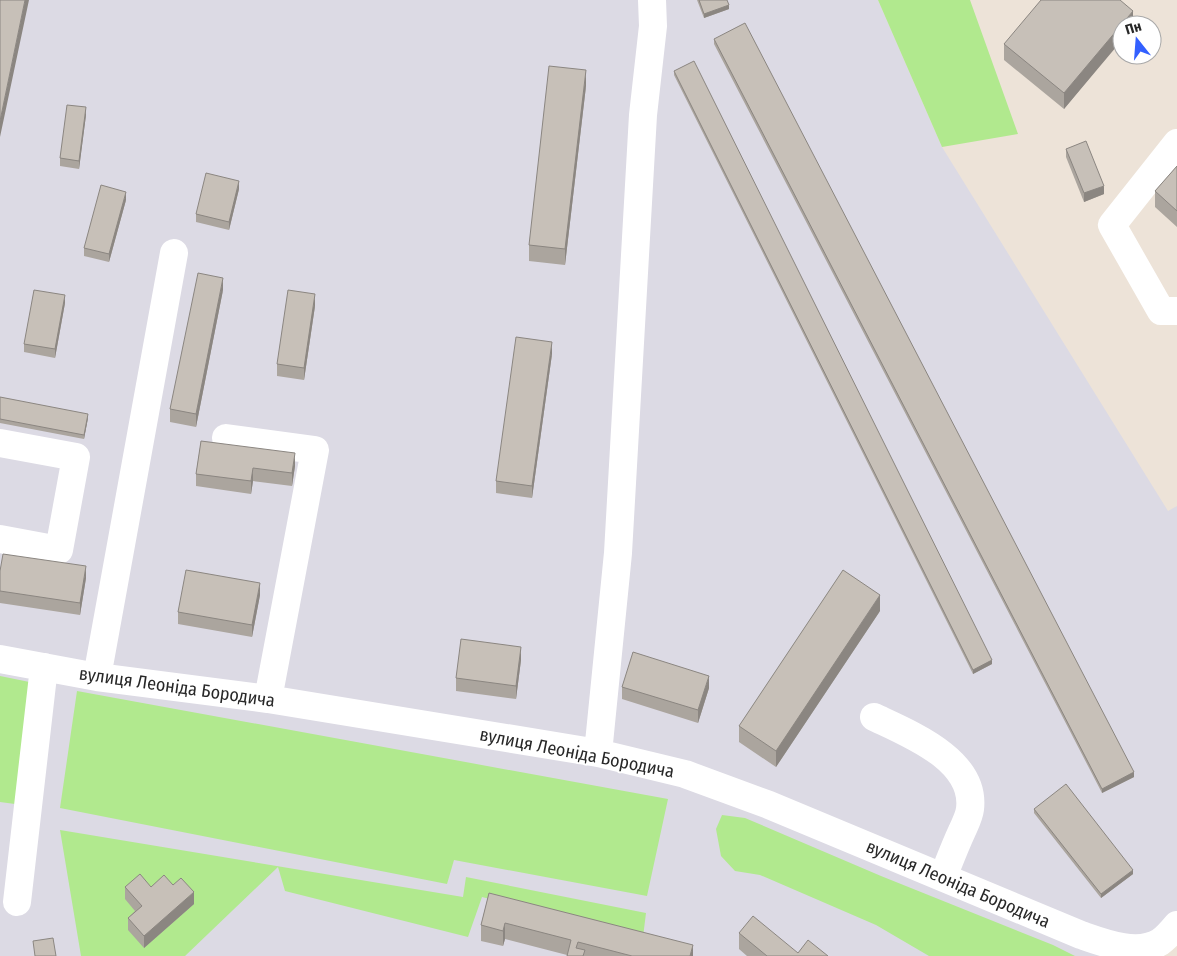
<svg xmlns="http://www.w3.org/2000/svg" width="1177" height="956" viewBox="0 0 1177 956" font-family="'Fira Sans Condensed',sans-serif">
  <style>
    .industrial { fill: #dcdae4 }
    .green { fill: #b1e98e }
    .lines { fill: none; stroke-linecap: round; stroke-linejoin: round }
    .minor { stroke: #fff; stroke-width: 28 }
    .wall { fill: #aba59e }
    .shaded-wall { fill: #8b8681 }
    .building { fill: #c7c0b8; stroke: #8b8681 }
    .labels { text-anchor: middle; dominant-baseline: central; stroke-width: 4; stroke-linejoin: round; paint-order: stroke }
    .street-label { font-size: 18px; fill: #282828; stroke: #fff }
  </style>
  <rect width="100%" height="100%" fill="#ede3d8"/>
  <path class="industrial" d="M 0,0 L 878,0 L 942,147 L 1168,511 L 1177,506 L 1177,914 L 1142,956 L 0,956 Z"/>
  <path class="green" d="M 878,0 L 970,0 L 1018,134 L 942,147 Z
    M 0,676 L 49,686 L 30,806 L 0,802 Z
    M 77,691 L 668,799 L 647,896 L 454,860 L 447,884 L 60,808 Z
    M 722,815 L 745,818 L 881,876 L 1053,945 L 1075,956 L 929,956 L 876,925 L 760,875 L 735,871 L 721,856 L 716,829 Z
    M 60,830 L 463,897 L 466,877 L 646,913 L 643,937 L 482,897 L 468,937 L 285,891 L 278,867 L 185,956 L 81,956 Z"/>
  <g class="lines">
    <path class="minor" d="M 1177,143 L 1112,225 L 1161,311 L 1177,311
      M 226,438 L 315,450 L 268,699
      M 0,443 L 76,457 L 59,550 L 0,539
      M 0,659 L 97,677 L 268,699 L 598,753 L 685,774 L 769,805 L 1081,935 C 1104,943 1137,956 1160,942 C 1166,938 1172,931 1177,925
      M 97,677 L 174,253
      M 874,717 C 910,734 976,760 970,809 C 969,817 965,824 962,831 C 955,846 949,862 943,877
      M 598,753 L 618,553 L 643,115 L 653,26 L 652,0
      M 17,902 L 44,667"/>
  </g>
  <path class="wall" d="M 697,0 L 727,0 L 729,9 L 704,18 Z
    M 1133,25 L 1064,109 L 1004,60 L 1004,44 Z
    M 714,39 L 1134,777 L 1102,793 L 714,44 Z
    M 674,71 L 992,664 L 973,674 L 674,75 Z
    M 586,86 L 565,265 L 529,261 L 529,245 Z
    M 86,115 L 79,169 L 60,166 L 60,158 Z
    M 1066,149 L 1104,194 L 1084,202 L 1066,157 Z
    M 1177,166 L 1177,227 L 1155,207 L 1155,191 Z
    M 239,189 L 229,230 L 196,222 L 196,214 Z
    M 126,200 L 109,262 L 84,256 L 84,248 Z
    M 223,290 L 196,427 L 170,422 L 170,409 Z
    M 65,303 L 55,358 L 24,352 L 24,344 Z
    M 315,306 L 304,380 L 277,376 L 277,364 Z
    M 552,354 L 532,498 L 496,493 L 496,481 Z
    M 0,397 L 88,418 L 84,439 L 0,423 Z
    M 201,441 L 295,466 L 292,486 L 253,481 L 251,494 L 196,486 L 196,474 Z
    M 0,571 L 86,578 L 80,615 L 0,603 Z
    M 260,595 L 252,637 L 178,624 L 178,612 Z
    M 880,611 L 776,767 L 739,742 L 739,726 Z
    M 521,660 L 516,699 L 456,691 L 456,678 Z
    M 622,687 L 709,688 L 698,723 L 622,699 Z
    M 1034,809 L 1133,874 L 1101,898 L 1034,813 Z
    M 173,885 L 194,904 L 144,948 L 128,930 L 128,918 L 135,911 L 125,899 L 125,887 L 151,887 Z
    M 489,893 L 693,956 L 567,956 L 567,955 L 505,939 L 503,946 L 481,941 L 481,925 Z
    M 739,933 L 798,953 L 828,956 L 747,956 L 739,949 Z"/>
  <path class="shaded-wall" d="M 25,0 L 29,0 L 0,137 L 0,121 Z
    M 729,5 L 729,9 L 704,18 L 704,14 Z
    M 1133,11 L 1133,25 L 1122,25 L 1122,40 L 1064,109 L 1064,93 Z
    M 586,70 L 586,86 L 565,265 L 565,249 Z
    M 86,107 L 86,115 L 79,169 L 79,161 Z
    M 239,181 L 239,189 L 229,230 L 229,222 Z
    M 1104,186 L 1104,194 L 1084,202 L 1084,193 Z
    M 126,192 L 126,200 L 109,262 L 109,254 Z
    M 223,278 L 223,290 L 196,427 L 196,414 Z
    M 315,294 L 315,306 L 304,380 L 304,368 Z
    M 65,295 L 65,303 L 55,358 L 55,349 Z
    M 552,342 L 552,354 L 532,498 L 532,486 Z
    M 88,414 L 88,418 L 84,439 L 84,435 Z
    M 295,453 L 295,466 L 292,486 L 292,473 Z
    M 253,468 L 253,481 L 251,494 L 251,481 Z
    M 86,566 L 86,578 L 80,615 L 80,603 Z
    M 260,583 L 260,595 L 252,637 L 252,625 Z
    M 880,595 L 880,611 L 776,767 L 776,751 Z
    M 521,647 L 521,660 L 516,699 L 516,686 Z
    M 992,660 L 992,664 L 973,674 L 973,670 Z
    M 709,676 L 709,688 L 698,723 L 698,710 Z
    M 1134,772 L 1134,777 L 1102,793 L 1102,789 Z
    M 1133,870 L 1133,874 L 1101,898 L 1101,894 Z
    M 194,892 L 194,904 L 144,948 L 144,936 Z
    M 505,923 L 505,939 L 503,946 L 503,931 Z
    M 693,945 L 693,956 L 690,956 Z"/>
  <path class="building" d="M 0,0 L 25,0 L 0,121 Z
    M 699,0 L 727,0 L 729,5 L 704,14 Z
    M 1041,0 L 1120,0 L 1133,11 L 1064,93 L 1004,44 Z
    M 745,23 L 1134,772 L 1102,789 L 714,39 Z
    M 694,61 L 992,660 L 973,670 L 674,71 Z
    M 549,66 L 586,70 L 565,249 L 529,245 Z
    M 67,105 L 86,107 L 79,161 L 60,158 Z
    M 1086,141 L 1104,186 L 1084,193 L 1066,149 Z
    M 1177,166 L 1177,211 L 1155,191 Z
    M 206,173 L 239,181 L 229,222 L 196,214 Z
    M 101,185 L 126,192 L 109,254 L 84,248 Z
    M 198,273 L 223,278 L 196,414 L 170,409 Z
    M 34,290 L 65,295 L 55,349 L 24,344 Z
    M 288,290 L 315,294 L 304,368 L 277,364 Z
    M 516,337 L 552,342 L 532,486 L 496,481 Z
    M 0,397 L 88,414 L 84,435 L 0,419 Z
    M 201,441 L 295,453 L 292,473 L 253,468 L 251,481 L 196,474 Z
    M 3,554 L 86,566 L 80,603 L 0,591 L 0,571 Z
    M 186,570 L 260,583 L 252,625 L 178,612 Z
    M 843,570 L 880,595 L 776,751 L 739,726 Z
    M 461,639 L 521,647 L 516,686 L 456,678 Z
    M 633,652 L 709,676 L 698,710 L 622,687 Z
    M 1066,784 L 1133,870 L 1101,894 L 1034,809 Z
    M 140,874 L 151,887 L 164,875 L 173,885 L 181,878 L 194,892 L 144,936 L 128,918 L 142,906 L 125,887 Z
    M 489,893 L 693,945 L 690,956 L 632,956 L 578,942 L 576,948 L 585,950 L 583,956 L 567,956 L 571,940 L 505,923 L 503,931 L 481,925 Z
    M 753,916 L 798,953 L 808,940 L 828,956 L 767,956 L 739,933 Z
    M 53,938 L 56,956 L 35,956 L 33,941 Z"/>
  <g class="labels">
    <g class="street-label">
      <text transform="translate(177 687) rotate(8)">вулиця Леоніда Бородича</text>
      <text transform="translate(577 753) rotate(11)">вулиця Леоніда Бородича</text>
      <text transform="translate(958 884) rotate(23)">вулиця Леоніда Бородича</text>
    </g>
  </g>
  <g transform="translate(1137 40) rotate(343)"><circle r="24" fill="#ffffff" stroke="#a9a9a9"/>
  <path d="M0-4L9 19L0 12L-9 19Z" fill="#3360ff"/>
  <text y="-8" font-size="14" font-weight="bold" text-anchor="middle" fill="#282828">Пн</text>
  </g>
</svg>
